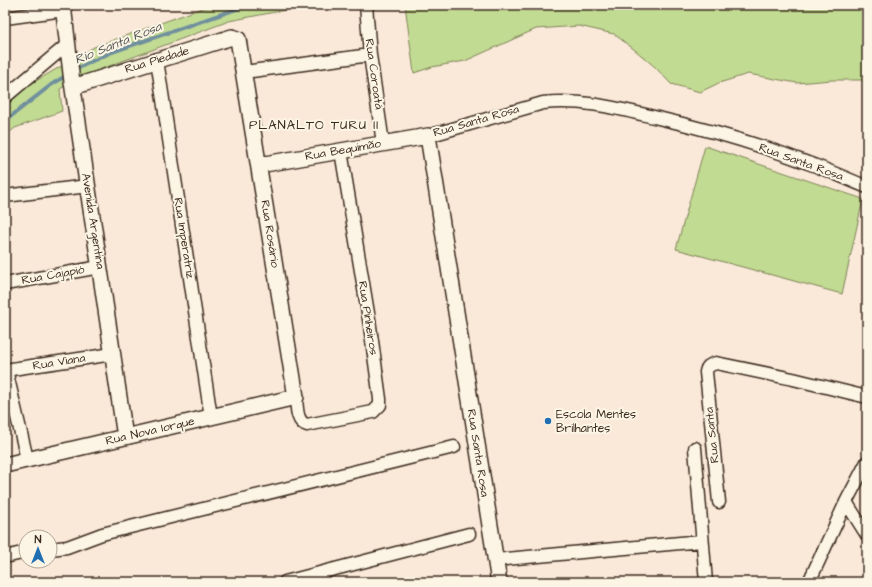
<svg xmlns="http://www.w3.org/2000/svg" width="872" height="587" viewBox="0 0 872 587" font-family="'Architects Daughter',sans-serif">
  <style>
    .green { fill: #c2db92; stroke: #7e8258 }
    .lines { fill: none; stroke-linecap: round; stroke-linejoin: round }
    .stream { stroke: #6f8f9e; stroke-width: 4 }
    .minor-casing { stroke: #3b2a1e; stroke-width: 15 }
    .tertiary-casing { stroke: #3b2a1e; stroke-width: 18 }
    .minor { stroke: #fcf5e5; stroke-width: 12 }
    .tertiary { stroke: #fcf5e5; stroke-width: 15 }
    .poi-dot { fill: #1f6fb2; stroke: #fcf5e5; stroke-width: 1.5 }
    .labels { text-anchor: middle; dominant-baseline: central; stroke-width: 4; stroke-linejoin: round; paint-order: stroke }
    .street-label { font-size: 12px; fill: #3b2a1e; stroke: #fcf5e5 }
    .poi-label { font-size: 12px; fill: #3b2a1e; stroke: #fcf5e5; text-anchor: start }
    .water-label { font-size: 13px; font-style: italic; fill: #505453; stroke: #fcf5e5 }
    .neighbourhood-label { font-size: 13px; letter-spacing: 1px; fill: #3b2a1e; stroke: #fcf5e5 }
  </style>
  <rect width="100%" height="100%" fill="#fae9d9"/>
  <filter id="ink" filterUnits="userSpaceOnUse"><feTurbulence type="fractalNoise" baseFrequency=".025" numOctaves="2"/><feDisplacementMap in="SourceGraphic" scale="8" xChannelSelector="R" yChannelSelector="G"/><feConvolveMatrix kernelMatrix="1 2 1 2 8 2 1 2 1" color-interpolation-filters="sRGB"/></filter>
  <g filter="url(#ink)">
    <path class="green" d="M 211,5 L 311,5 L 229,21 L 80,77 L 60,89 L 62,111 L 15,128 L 5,136 L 5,106 L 29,85 L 94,47 Z
      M 405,5 L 867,5 L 867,80 L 832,80 L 797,83 L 748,74 L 719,83 L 700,92 L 671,84 L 655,67 L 635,50 L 614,34 L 579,26 L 536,29 L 465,61 L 432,67 L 414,73 Z
      M 705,146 L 863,199 L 842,294 L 676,249 Z"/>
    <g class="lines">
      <path class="stream" d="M 73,71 L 88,63 L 112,52 L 248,5
        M 5,121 L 51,85 L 67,75"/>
      <defs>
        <path id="minor" d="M 366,5 L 370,55 L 383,143
          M 5,18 L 64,10
          M 157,60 L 211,417
          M 244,72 L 370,55
          M 5,97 L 68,44
          M 428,136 L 543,103 C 582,99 616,108 654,117 C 706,129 758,144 808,163 C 828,170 847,179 867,187
          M 5,196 L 88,186
          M 5,284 L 100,267
          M 5,370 L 113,354
          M 6,370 L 27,459
          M 296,397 C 297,407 296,422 307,425 L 373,412 L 380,405 L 380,399 L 369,319 L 341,151
          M 695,448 L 706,582
          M 719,502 L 706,372 C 707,366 710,365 716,363 L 793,379 L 867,397
          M 846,502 L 867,535
          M 50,549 L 67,547 L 102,534 L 454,447
          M 5,557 L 26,552
          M 495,560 L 702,541
          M 285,582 L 469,534
          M 809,582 L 846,502 L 867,462"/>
        <path id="tertiary" d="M 63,5 L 72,82 L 125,437
          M 259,165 L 428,136 L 499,582
          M 5,465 L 296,397 L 238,39 L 232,37 L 73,87"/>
      </defs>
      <use href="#minor" class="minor-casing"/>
      <use href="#tertiary" class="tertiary-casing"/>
      <use href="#minor" class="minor"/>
      <use href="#tertiary" class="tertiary"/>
    </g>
  </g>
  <circle class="poi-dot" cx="548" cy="421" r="4"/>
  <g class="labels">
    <g class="street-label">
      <text transform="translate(157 60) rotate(-17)">Rua Piedade</text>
      <text transform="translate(374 74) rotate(82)">Rua Coroatá</text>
      <text transform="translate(476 121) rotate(-16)">Rua Santa Rosa</text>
      <text transform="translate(343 150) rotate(-10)">Rua Bequimão</text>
      <text transform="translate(801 162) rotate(20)">Rua Santa Rosa</text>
      <text transform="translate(93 221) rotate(81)">Avenida Argentina</text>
      <text transform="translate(270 234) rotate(81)">Rua Rosário</text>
      <text transform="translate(184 238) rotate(81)">Rua Imperatriz</text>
      <text transform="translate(53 275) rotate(-10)">Rua Cajapió</text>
      <text transform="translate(368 318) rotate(81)">Rua Pinheiros</text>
      <text transform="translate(59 362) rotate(-9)">Rua Viana</text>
      <text transform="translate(150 431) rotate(-13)">Rua Nova Iorque</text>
      <text transform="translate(712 435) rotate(-96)">Rua Santa</text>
      <text transform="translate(478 453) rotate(81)">Rua Santa Rosa</text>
    </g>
    <g class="poi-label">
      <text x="556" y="414">Escola Mentes<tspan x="556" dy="14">Brilhantes</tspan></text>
    </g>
    <g class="water-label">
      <text transform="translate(118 43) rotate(-22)">Rio Santa Rosa</text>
    </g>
    <g class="neighbourhood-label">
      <text x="314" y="125">PLANALTO TURU II</text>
    </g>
  </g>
  <rect width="872" height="587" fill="none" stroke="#fcf5e5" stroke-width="20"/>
  <rect x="10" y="10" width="852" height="567" fill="none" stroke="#3b2a1e" stroke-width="1.5" filter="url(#ink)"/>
  <g transform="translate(38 549)"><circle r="19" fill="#fcf5e5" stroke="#afa495"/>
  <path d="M0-3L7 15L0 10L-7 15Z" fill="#1f6fb2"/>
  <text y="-6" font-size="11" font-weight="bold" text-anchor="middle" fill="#3b2a1e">N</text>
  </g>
</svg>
